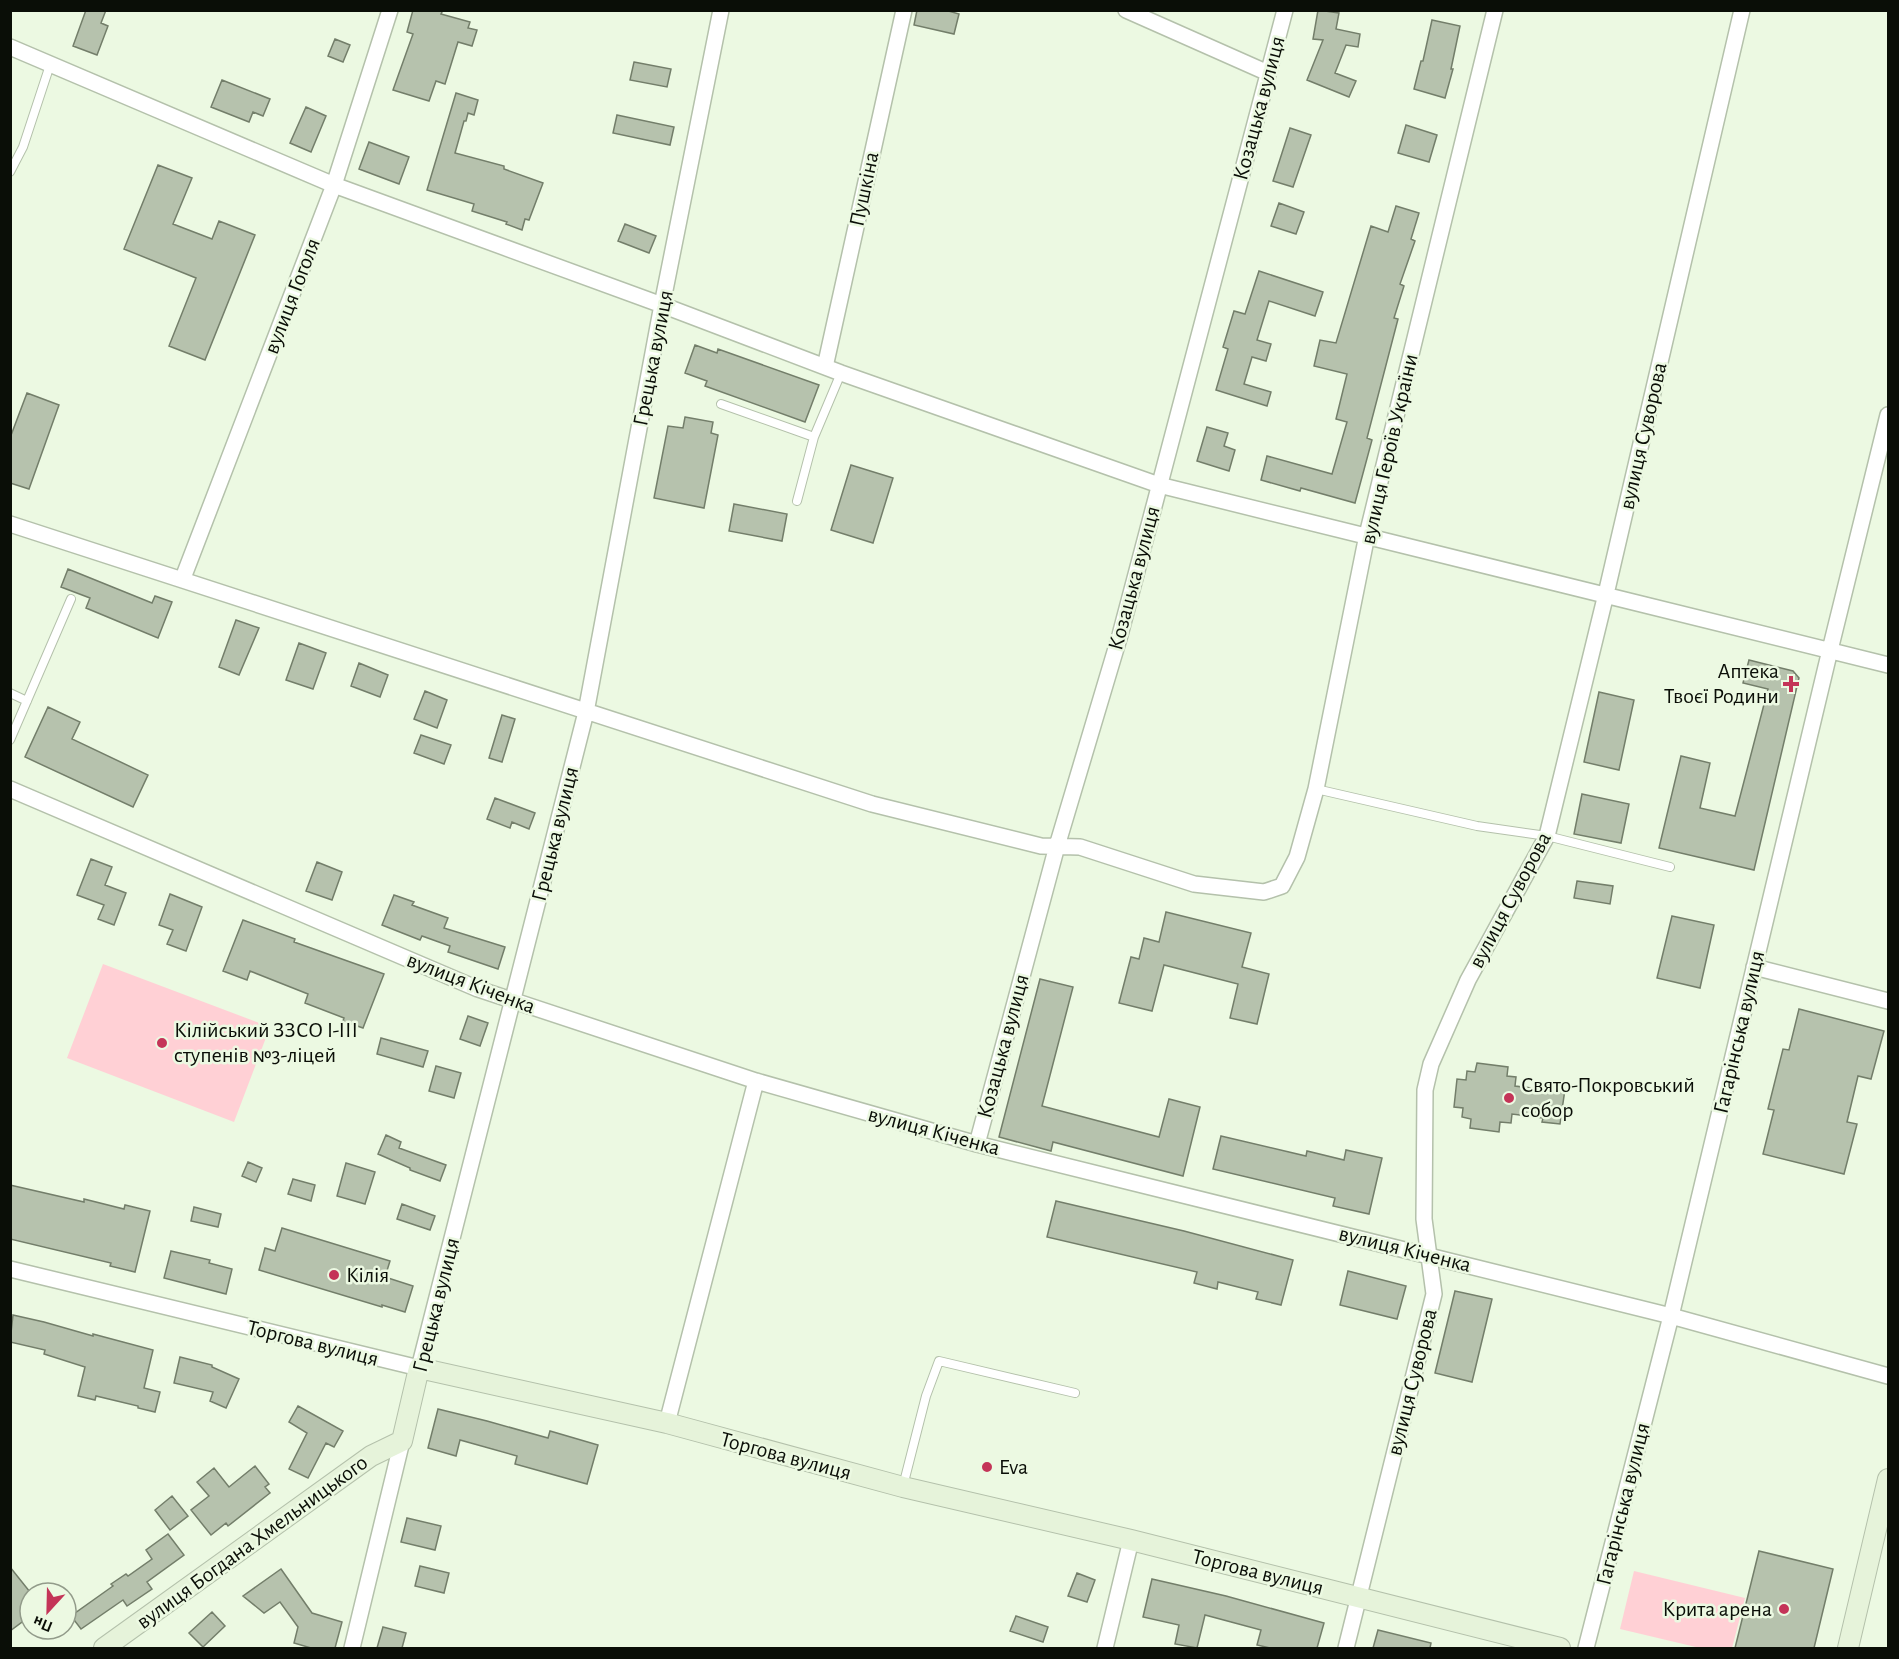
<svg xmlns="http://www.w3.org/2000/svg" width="1899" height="1659" viewBox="0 0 1899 1659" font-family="'Alegreya Sans',sans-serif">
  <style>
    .green { fill: #ffd0d5 }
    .building { fill: #b6c2ad; stroke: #737e6a; stroke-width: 1.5 }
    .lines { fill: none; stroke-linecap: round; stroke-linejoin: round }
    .service-casing { stroke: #b4c1ab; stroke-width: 10 }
    .minor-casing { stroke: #b4c1ab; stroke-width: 18 }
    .secondary-casing { stroke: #b4c1ab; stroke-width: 22 }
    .service { stroke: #fff; stroke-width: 8 }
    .minor { stroke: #fff; stroke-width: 15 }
    .secondary { stroke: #e6f3da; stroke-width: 20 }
    .poi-dot { fill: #c43458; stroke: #ecf9e2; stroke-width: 2 }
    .labels { text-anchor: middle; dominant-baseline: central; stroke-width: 5; stroke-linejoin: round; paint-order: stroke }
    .street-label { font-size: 22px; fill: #0a0e07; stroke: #ecf9e2 }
    .poi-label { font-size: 22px; fill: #0a0e07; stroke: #ecf9e2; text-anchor: start }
  </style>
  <rect width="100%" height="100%" fill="#ecf9e2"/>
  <path class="green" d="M 103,964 L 270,1027 L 234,1122 L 67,1058 Z
    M 1634,1571 L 1745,1598 L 1732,1648 L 1700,1648 L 1620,1629 Z"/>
  <path class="building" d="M 86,10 L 106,10 L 101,23 L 108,26 L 97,55 L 73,46 Z
    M 413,10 L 443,10 L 441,14 L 470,22 L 468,28 L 477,30 L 472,46 L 458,42 L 445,84 L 436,81 L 429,101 L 393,90 L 413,34 L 407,32 Z
    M 917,10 L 945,10 L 959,14 L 954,34 L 914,25 Z
    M 1318,10 L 1339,13 L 1336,29 L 1360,34 L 1358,47 L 1346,45 L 1335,73 L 1356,81 L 1349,97 L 1307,80 L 1323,40 L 1313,39 Z
    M 1432,20 L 1460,26 L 1451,69 L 1453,69 L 1445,98 L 1414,89 L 1421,61 L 1423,61 Z
    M 335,39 L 350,45 L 343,62 L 328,56 Z
    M 634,62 L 671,69 L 667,87 L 630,80 Z
    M 222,80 L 270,99 L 263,116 L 253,112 L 249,122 L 211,107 Z
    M 456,93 L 478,100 L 474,115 L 468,113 L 466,121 L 464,121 L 455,153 L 504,166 L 504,169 L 543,183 L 529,220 L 525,219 L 522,230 L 506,224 L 507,222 L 472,211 L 474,204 L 427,190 Z
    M 306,107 L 326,116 L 311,152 L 290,143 Z
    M 617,115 L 674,127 L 670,145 L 613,133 Z
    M 1406,125 L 1437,135 L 1429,162 L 1398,153 Z
    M 1290,128 L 1311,135 L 1293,187 L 1273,181 Z
    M 369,142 L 409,157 L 399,184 L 359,169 Z
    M 158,165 L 192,178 L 173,224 L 212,239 L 219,221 L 255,235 L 205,360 L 169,346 L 196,278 L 124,249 Z
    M 1279,203 L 1304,212 L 1296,234 L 1271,226 Z
    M 1396,206 L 1419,213 L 1411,239 L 1415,241 L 1400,284 L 1404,286 L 1394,318 L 1398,319 L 1367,438 L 1372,440 L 1355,503 L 1301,488 L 1300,491 L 1261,480 L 1267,456 L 1332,474 L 1347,422 L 1336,419 L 1347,374 L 1314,366 L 1320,340 L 1336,343 L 1371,226 L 1388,232 Z
    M 625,224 L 656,236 L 649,253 L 618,241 Z
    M 1259,271 L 1323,292 L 1315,316 L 1269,301 L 1257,340 L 1271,344 L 1266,361 L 1252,357 L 1244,384 L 1271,392 L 1267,406 L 1216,390 L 1228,349 L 1223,347 L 1234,311 L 1245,314 Z
    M 695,345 L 717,353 L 718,349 L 819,385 L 805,422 L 705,386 L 707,381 L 685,373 Z
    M 27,393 L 59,405 L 29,489 L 10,483 L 10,438 Z
    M 685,417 L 713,422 L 711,433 L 718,435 L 704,508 L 654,498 L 668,426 L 683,428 Z
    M 1207,427 L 1228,433 L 1224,446 L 1235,450 L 1229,471 L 1197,461 Z
    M 851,465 L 893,478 L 873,543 L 831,530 Z
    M 734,504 L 787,514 L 782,541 L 729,531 Z
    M 68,569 L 152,603 L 155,596 L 172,602 L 158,638 L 86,608 L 90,598 L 61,587 Z
    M 236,620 L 259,628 L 239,675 L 219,667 Z
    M 299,643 L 326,653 L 313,689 L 286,680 Z
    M 1749,660 L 1793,671 L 1799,678 L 1754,870 L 1659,848 L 1681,756 L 1710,763 L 1700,808 L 1735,816 L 1768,689 L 1743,683 Z
    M 359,663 L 388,675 L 380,697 L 351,686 Z
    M 425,691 L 447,700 L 437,728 L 414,719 Z
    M 1599,692 L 1634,700 L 1619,770 L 1584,762 Z
    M 48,707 L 80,722 L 72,739 L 148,775 L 133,807 L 25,757 Z
    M 502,715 L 515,719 L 502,762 L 489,758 Z
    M 421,735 L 451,745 L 444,764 L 414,753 Z
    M 1582,794 L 1629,804 L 1621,843 L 1574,834 Z
    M 495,798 L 535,813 L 529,829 L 512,822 L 510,828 L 487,819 Z
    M 91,859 L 112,867 L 105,885 L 126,893 L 114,925 L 98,919 L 104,905 L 77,895 Z
    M 317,862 L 342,872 L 332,900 L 306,891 Z
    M 1577,881 L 1613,886 L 1610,904 L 1574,898 Z
    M 170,894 L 202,907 L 186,951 L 167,944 L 173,930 L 159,925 Z
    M 394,895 L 414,902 L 412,905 L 448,918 L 444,928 L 505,947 L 498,969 L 448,952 L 450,946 L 422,936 L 420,940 L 382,925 Z
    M 1166,912 L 1251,933 L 1242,967 L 1269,974 L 1257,1024 L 1230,1018 L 1238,984 L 1164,965 L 1152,1011 L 1119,1003 L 1131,957 L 1139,959 L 1144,938 L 1159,942 Z
    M 1672,916 L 1714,925 L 1700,988 L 1657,978 Z
    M 243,920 L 295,939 L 294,942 L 384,974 L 363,1028 L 343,1021 L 344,1018 L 305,1003 L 308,994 L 250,971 L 247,980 L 223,971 Z
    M 1040,979 L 1073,987 L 1042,1106 L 1159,1137 L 1169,1099 L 1200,1107 L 1183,1176 L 1053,1142 L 1051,1151 L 999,1137 Z
    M 1799,1009 L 1884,1031 L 1871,1079 L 1858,1076 L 1847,1122 L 1857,1124 L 1844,1174 L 1763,1154 L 1774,1110 L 1768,1109 L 1783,1049 L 1789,1050 Z
    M 468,1016 L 488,1023 L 480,1046 L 460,1039 Z
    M 381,1038 L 428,1051 L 423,1067 L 377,1054 Z
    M 1477,1063 L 1508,1067 L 1507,1076 L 1516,1077 L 1515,1086 L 1547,1090 L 1547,1086 L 1565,1089 L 1560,1124 L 1542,1122 L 1543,1118 L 1512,1114 L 1511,1123 L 1500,1122 L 1499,1132 L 1470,1128 L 1471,1119 L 1462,1117 L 1463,1108 L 1454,1107 L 1457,1079 L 1466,1080 L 1467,1071 L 1475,1072 Z
    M 436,1066 L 461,1073 L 454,1098 L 429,1091 Z
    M 386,1135 L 401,1142 L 399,1148 L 446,1165 L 440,1181 L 410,1170 L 410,1168 L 378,1154 Z
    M 1221,1136 L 1306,1156 L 1307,1151 L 1344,1160 L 1346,1150 L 1382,1158 L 1369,1214 L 1333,1206 L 1335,1198 L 1213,1169 Z
    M 248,1162 L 262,1168 L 256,1182 L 242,1176 Z
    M 346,1163 L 375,1172 L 365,1204 L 337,1196 Z
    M 293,1179 L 315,1185 L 311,1201 L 288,1194 Z
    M 10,1185 L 84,1202 L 84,1199 L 124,1209 L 125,1205 L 150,1211 L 135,1272 L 110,1266 L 111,1263 L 10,1239 Z
    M 1056,1201 L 1184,1231 L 1293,1260 L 1281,1305 L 1256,1299 L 1258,1292 L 1218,1282 L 1217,1289 L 1194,1283 L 1197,1272 L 1047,1237 Z
    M 402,1204 L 435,1216 L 430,1230 L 397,1219 Z
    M 194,1207 L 221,1214 L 218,1227 L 191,1221 Z
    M 282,1228 L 390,1261 L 385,1277 L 413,1286 L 405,1312 L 382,1305 L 382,1307 L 259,1270 L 265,1248 L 275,1251 Z
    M 171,1251 L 210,1260 L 209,1263 L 232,1269 L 226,1294 L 164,1278 Z
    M 1348,1271 L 1406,1286 L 1397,1319 L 1340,1305 Z
    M 1455,1291 L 1492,1299 L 1472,1382 L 1435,1373 Z
    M 13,1315 L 44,1322 L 93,1336 L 93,1334 L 153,1350 L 144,1388 L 160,1392 L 155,1412 L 138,1408 L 138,1406 L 96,1396 L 95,1400 L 78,1396 L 85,1367 L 44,1354 L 45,1350 L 10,1342 Z
    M 180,1357 L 212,1365 L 212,1367 L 239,1379 L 226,1408 L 210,1401 L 213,1392 L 174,1383 Z
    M 298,1406 L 343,1431 L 334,1447 L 326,1443 L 308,1478 L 289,1469 L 307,1433 L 289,1422 Z
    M 438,1409 L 487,1421 L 548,1438 L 550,1431 L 598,1445 L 587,1484 L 515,1464 L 517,1456 L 460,1440 L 456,1456 L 428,1448 Z
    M 255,1466 L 269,1484 L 265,1487 L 270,1493 L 228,1526 L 226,1523 L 211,1535 L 191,1510 L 209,1496 L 197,1482 L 214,1468 L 229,1487 Z
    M 172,1496 L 188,1516 L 170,1530 L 155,1510 Z
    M 407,1518 L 441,1526 L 435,1550 L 401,1542 Z
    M 168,1534 L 184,1555 L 147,1582 L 152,1589 L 127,1606 L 123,1600 L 81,1629 L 71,1616 L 113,1586 L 111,1584 L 126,1574 L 128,1576 L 152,1559 L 146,1550 Z
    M 1759,1551 L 1833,1569 L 1814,1648 L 1735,1648 Z
    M 420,1566 L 449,1573 L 444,1593 L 415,1586 Z
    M 10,1567 L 30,1592 L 30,1616 L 10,1631 Z
    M 281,1569 L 312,1613 L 342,1622 L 335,1648 L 311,1648 L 294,1643 L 298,1627 L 280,1602 L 264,1613 L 243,1596 Z
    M 1077,1573 L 1095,1580 L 1087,1602 L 1068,1596 Z
    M 1152,1579 L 1226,1596 L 1324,1623 L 1317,1648 L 1270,1648 L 1257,1645 L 1261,1630 L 1205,1615 L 1197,1648 L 1175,1644 L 1179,1625 L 1143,1617 Z
    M 212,1612 L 225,1626 L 203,1647 L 189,1633 Z
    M 1016,1616 L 1048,1627 L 1043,1642 L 1010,1631 Z
    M 383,1627 L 406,1633 L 402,1648 L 377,1648 Z
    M 1378,1630 L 1431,1643 L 1430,1648 L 1373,1648 Z"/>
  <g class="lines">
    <defs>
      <path id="service" d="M 10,172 L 23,147 L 50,65
        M 721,404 L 814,437
        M 797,501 L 814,437 L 841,373
        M 10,693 L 27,701
        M 10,740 L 71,599
        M 1316,789 L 1477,826 L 1547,836 L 1670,867
        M 903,1486 L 926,1396 L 939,1361 L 1075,1393"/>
      <path id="minor" d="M 1126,10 L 1268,73
        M 10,47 L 334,185 L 662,305 L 841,373 L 1159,485 L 1888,665
        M 825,367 L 904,10
        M 10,524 L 872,804 L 1041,846 L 1080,847 L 1194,884 L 1264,892 L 1282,886 L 1297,857 L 1316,789 L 1367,535 L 1495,10
        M 183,578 L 334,185 L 390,10
        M 10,789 L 478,989 L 756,1081 L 977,1144 L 1671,1316 L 1888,1376
        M 1754,967 L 1888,1001
        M 977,1144 L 1057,846 L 1120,635 L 1285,10
        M 10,1269 L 419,1368 L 586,712 L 662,305 L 721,10
        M 667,1423 L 756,1081
        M 352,1648 L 402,1441
        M 1105,1648 L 1131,1540
        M 1346,1648 L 1434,1294 L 1424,1219 L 1425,1090 L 1431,1064 L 1468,980 L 1547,836 L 1606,594 L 1742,10
        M 1586,1648 L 1671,1316 L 1830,650 L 1888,415"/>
      <path id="secondary" d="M 104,1648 L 371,1456 L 402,1441 L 419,1368 L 667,1423 L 903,1487 L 1131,1540 L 1560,1648
        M 1848,1648 L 1888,1479"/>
    </defs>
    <use href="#service" class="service-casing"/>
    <use href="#minor" class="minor-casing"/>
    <use href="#secondary" class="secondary-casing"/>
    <use href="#service" class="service"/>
    <use href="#minor" class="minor"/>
    <use href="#secondary" class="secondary"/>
  </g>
  <g class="poi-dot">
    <path d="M1788 675h6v6h6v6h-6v6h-6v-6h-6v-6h6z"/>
    <circle cx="162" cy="1043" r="6"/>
    <circle cx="1509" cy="1098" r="6"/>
    <circle cx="334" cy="1275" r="6"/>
    <circle cx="987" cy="1467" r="6"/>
    <circle cx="1784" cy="1609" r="6"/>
  </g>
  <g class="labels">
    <g class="street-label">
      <text transform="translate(1259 108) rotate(-75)">Козацька вулиця</text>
      <text transform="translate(864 189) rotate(-78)">Пушкіна</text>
      <text transform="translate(292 296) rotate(-69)">вулиця Гоголя</text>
      <text transform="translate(653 358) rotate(-79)">Грецька вулиця</text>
      <text transform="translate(1643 436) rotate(-77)">вулиця Суворова</text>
      <text transform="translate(1389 449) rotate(-77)">вулиця Героїв України</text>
      <text transform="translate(1134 578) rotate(-75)">Козацька вулиця</text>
      <text transform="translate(555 834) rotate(-76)">Грецька вулиця</text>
      <text transform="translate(1510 900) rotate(-62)">вулиця Суворова</text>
      <text transform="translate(471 983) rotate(21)">вулиця Кіченка</text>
      <text transform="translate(1739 1032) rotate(-77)">Гагарінська вулиця</text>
      <text transform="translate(1003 1046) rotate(-75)">Козацька вулиця</text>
      <text transform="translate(934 1131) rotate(15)">вулиця Кіченка</text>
      <text transform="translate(1405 1249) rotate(14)">вулиця Кіченка</text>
      <text transform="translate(436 1305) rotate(-76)">Грецька вулиця</text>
      <text transform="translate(313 1343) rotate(14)">Торгова вулиця</text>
      <text transform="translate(1412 1382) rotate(-76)">вулиця Суворова</text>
      <text transform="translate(786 1456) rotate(15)">Торгова вулиця</text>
      <text transform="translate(1623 1504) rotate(-76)">Гагарінська вулиця</text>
      <text transform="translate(252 1542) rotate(-36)">вулиця Богдана Хмельницького</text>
      <text transform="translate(1258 1572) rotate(14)">Торгова вулиця</text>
    </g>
    <g class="poi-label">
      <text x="1779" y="671" text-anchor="end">Аптека<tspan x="1779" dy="25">Твоєї Родини</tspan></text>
      <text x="174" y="1030">Кілійський ЗЗСО І-ІІІ<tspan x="174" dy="25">ступенів №3-ліцей</tspan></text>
      <text x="1521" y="1085">Свято-Покровський<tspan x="1521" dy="25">собор</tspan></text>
      <text x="346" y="1275">Кілія</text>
      <text x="999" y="1467">Eva</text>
      <text x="1772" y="1609" text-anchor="end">Крита арена</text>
    </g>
  </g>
  <rect width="1899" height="1659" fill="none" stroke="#0a0e07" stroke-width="24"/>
  <g transform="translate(48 1611) rotate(202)"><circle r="28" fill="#ecf9e2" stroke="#929b8a" stroke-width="1.5"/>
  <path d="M0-4.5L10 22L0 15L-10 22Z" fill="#c43458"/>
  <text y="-9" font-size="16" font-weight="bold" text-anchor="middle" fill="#0a0e07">Пн</text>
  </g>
</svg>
